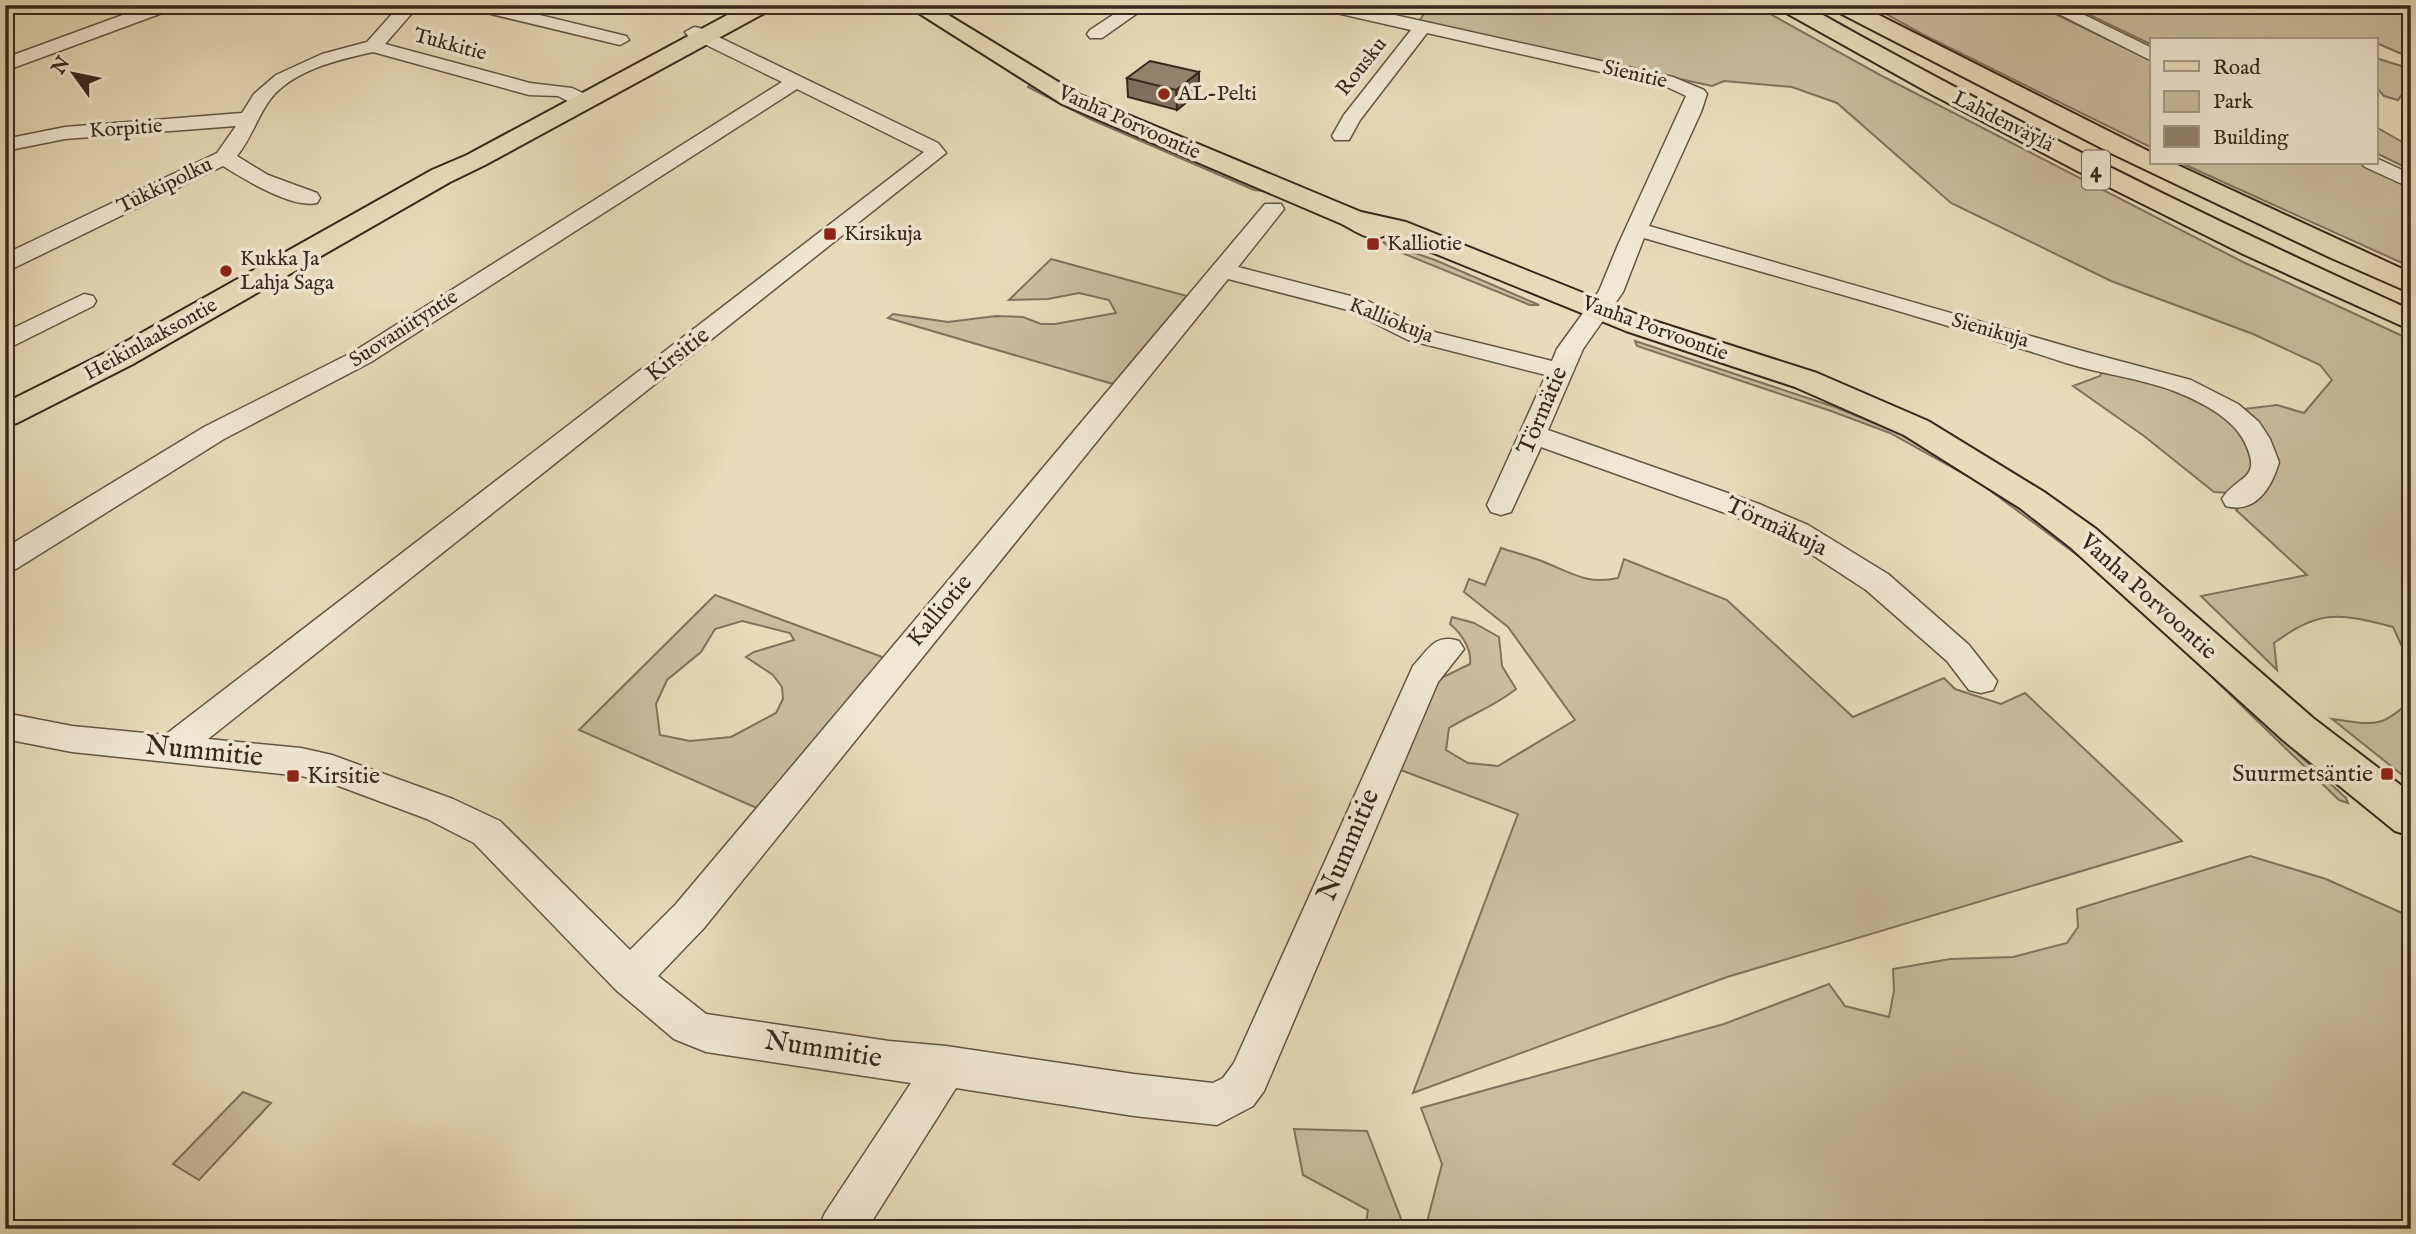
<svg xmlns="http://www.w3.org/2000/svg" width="2416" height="1234" viewBox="0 0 2416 1234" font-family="'IM FELL English',serif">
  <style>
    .green { fill: #cabd9e; stroke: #80725d; stroke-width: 2; fill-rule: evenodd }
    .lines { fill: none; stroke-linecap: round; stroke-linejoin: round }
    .minor-casing { stroke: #635543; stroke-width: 3 }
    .major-casing { stroke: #37281c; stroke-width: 4 }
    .highway-casing { stroke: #37281c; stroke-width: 4 }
    .minor { fill: #f0e8d2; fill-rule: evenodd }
    .major { fill: #e8dbb9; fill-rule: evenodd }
    .highway { fill: #e8dbb9; fill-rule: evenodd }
    .wall { fill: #7e725f; stroke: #37281c; stroke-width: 2 }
    .shaded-wall { fill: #675d4d; stroke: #37281c; stroke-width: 2 }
    .building { fill: #93856e; stroke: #37281c; stroke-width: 2 }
    .poi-dot { fill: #8f2418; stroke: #f0e8d2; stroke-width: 2.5 }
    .labels { text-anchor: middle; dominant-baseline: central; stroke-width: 7; stroke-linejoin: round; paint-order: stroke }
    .far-street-label { font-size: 21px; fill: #37281c; stroke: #f0e8d2 }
    .far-poi-label { font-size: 21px; fill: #37281c; stroke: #f0e8d2; text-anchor: start }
    .shield { fill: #f0e8d2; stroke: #6e6253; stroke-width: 2 }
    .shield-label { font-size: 23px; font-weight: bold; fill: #37281c }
    .street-label { font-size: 24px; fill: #37281c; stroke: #f0e8d2 }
    .poi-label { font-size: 24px; fill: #37281c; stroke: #f0e8d2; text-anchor: end }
    .near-street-label { font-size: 28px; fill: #37281c; stroke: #f0e8d2 }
  </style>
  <rect width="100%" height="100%" fill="#e8dbb9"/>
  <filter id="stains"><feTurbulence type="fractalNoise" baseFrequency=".00286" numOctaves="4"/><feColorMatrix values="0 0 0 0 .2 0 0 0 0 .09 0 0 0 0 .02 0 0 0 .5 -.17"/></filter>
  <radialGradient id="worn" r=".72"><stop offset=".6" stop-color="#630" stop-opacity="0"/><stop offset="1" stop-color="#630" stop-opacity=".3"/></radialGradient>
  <path class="green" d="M 1431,5 L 1754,5 L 1884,77 L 2243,262 L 2411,340 L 2411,666 L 2393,627 C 2338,613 2321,609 2274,643 L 2277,670 L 2201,596 L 2307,575 L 2236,510 L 2266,486 L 2235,410 L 2277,405 L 2304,413 L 2332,380 L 2320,365 L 2253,334 L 2111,281 L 1951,203 L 1837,103 L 1792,87 L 1724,81 L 1712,86 L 1418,22 Z
    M 1870,5 L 2037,5 L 2152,61 L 2152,148 L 1926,36 Z
    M 2069,5 L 2405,5 L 2411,15 L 2411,57 C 2390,51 2383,43 2362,39 L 2152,40 L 2152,45 Z
    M 2376,58 L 2411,69 L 2411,82 L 2398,100 L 2384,96 L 2376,87 Z
    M 1030,85 L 1062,102 L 1264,191 L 1254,190 L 1090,119 L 1028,87 Z
    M 2376,127 L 2411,147 L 2411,170 L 2376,153 Z
    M 2181,163 L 2359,163 L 2411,188 L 2411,267 Z
    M 1383,242 L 1435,260 L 1539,305 L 1530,305 L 1390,248 Z
    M 1051,259 L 1187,296 L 1113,384 L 888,318 L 893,314 L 948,322 L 996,316 L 1023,317 L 1041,324 L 1055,324 L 1116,313 L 1109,300 L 1079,293 L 1048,299 L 1009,300 Z
    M 1635,341 L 1835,407 L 1900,434 L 1943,457 L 2030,511 L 2104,575 L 1980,483 L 1890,433 L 1831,411 L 1637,346 Z
    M 2104,368 L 2178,389 L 2243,428 L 2259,460 L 2234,493 L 2214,492 L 2144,436 L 2073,386 L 2100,376 Z
    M 1501,548 C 1515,553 1530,556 1544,562 C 1571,573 1588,585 1618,578 L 1624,559 L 1727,600 L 1853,717 L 1944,678 L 1955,689 L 2001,704 L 2025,693 L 2182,841 L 1727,977 L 1413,1093 L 1518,814 L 1395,768 L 1433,682 L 1470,664 C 1472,649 1461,633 1450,624 L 1452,617 L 1474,623 L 1499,637 L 1502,666 L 1516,689 C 1495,706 1472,714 1449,728 L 1446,750 L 1468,763 L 1498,766 L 1575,720 L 1508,627 L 1464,592 L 1469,579 L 1485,585 Z
    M 715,595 L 885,658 L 759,809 L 579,730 ZM 742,621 L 790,633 L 794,640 L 754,652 L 746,657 L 773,675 L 782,687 L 783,699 L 776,713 L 731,737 L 690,741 L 660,735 L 656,704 L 667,680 L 701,652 L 715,629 Z
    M 2173,639 L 2346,798 L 2348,803 L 2339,800 Z
    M 2411,700 L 2411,782 L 2332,719 C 2373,724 2380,730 2411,700 Z
    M 2250,856 L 2326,879 L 2411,917 L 2411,1229 L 1429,1229 L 1427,1222 L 1442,1164 L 1421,1108 L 1724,1024 L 1829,984 L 1845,1006 L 1889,1017 L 1894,991 L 1893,969 L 1950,959 L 2013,957 L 2067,943 L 2078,927 L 2077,909 Z
    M 243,1092 L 271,1103 L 199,1180 L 173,1164 Z
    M 1294,1129 L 1367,1131 L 1405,1229 L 1365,1229 L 1368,1210 L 1303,1175 Z"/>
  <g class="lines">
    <defs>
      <path id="minor" d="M 150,5 L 176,5 L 173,9 L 5,71 L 5,58 Z
        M 400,5 L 419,5 L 385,44 L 530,83 L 572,88 L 585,94 L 593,103 L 590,107 L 583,109 L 558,96 L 529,95 L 373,52 C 337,60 288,71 267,104 C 256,121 250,140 237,156 L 268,175 L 317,193 L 320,198 L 317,203 C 292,209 244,179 223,166 L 14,268 L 5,270 L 5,254 L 217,153 L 236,126 L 65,139 L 5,151 L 5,139 L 65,127 L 242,113 L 254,94 L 276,75 L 322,54 L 367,42 Z
        M 467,5 L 499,5 L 626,36 L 629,40 L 620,45 L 470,9 Z
        M 1128,5 L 1149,5 L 1102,38 L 1090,38 L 1087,34 L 1090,30 Z
        M 1316,5 L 1350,5 L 1673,77 L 1704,90 L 1707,94 L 1701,112 L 1649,226 L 2086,352 L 2191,380 L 2238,404 L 2259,422 L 2270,439 L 2279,462 C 2272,487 2256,514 2226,506 L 2222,499 C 2237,474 2265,481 2243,439 C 2230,416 2197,400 2174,391 C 2139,378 2101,374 2066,363 C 1927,317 1784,279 1644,238 L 1623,292 L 1583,349 L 1548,430 L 1759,504 L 1808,525 L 1888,574 L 1969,645 L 1997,681 L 1993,690 L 1981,693 L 1969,690 L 1947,661 L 1866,590 L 1788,539 L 1739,518 L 1541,447 L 1511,512 L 1501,515 L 1491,512 L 1487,505 L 1546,375 L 1408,340 L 1348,310 L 1228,279 L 704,928 L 658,976 L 706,1014 L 889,1041 L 946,1046 L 1134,1074 L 1213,1083 L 1223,1078 L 1234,1063 L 1413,666 C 1428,650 1435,633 1459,641 L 1464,649 L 1438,682 L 1264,1091 L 1253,1106 L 1217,1125 L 1134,1116 L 956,1088 L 867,1229 L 818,1229 L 825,1213 L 911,1083 L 706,1052 L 674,1039 L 616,990 L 474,843 L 427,819 L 328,782 L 301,776 L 72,752 L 5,739 L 5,713 L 72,726 L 165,735 L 924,152 L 797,89 L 371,362 L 224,439 L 16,569 L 5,572 L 5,548 L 204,427 L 353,352 L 782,82 L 688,36 L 685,32 L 694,27 L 700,28 L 938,143 L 946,153 L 208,739 L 301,748 L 332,755 L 453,799 L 500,821 L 630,950 L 676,904 L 1265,204 L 1281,204 L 1284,209 L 1238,267 L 1366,300 L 1426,330 L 1552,361 L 1557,349 L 1599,291 L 1618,245 L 1686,96 L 1667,87 L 1427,33 L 1360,120 L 1349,140 L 1335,140 L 1332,136 L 1344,115 L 1411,30 L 1319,9 Z
        M 2041,5 L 2064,5 L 2152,48 L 2152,61 Z
        M 2376,158 L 2411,174 L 2411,188 L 2365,167 L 2361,163 L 2376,163 Z
        M 84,294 L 93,296 L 96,301 L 93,306 L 5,350 L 5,332 Z"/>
      <path id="major" d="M 746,5 L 773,5 L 770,10 L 485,165 L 450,182 L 133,364 L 17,423 L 5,426 L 5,403 L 111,350 L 432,170 L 467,155 Z
        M 906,5 L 932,5 L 1078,94 L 1361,212 L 1406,222 L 1648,319 L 1817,373 L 1928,421 L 2044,492 L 2096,529 L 2313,718 L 2411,793 L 2411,836 L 2395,831 L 2283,740 L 2070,547 L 2020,508 L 1904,435 L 1795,387 L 1626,331 L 1387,234 C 1372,244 1357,232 1342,224 L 1062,104 Z"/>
      <path id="highway" d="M 1778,5 L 1805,5 C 2002,116 2204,217 2411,310 L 2411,330 L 2243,254 L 2087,176 L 1933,95 L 1781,10 Z
        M 1831,5 L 1859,5 L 2152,153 L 2152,163 L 2173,163 L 2411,273 L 2411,293 L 2329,257 L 2115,155 L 1834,10 Z"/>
    </defs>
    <use href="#minor" class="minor-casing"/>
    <use href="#major" class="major-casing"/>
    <use href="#highway" class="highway-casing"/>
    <use href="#minor" class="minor"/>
    <use href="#major" class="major"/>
    <use href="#highway" class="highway"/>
  </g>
  <path class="wall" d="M 1127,78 L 1199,92 L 1177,110 L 1128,97 Z"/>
  <path class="shaded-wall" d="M 1199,72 L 1199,92 L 1177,110 L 1176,90 Z"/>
  <path class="building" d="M 1150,61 L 1199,72 L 1176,90 L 1127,78 Z"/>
  <g class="poi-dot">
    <circle cx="1164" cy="94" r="7"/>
    <rect x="823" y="227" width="14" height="14" rx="3.5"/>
    <rect x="1366" y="237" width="14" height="14" rx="3.5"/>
    <circle cx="226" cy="271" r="7"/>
    <rect x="2380" y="767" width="14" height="14" rx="3.5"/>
    <rect x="286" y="769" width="14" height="14" rx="3.5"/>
  </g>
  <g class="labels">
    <g class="far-street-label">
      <text transform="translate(450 45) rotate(15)">Tukkitie</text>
      <text transform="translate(1362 67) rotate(-52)">Rousku</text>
      <text transform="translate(1635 75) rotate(13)">Sienitie</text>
      <text transform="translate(2003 122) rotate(27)">Lahdenväylä</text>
      <text transform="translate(1129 123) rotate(24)">Vanha Porvoontie</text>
      <text transform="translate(126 129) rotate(-4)">Korpitie</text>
      <text transform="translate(165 186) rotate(-26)">Tukkipolku</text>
      <text transform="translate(1391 321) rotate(22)">Kalliokuja</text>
      <text transform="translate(404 329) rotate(-33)">Suovaniityntie</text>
      <text transform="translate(1655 329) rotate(20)">Vanha Porvoontie</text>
      <text transform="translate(1990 331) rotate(16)">Sienikuja</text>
      <text transform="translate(151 340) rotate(-29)">Heikinlaaksontie</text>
    </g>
    <g class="far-poi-label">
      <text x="1178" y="94">AL-Pelti</text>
      <text x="844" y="234">Kirsikuja</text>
      <text x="1387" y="244">Kalliotie</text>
      <text x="240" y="259">Kukka Ja<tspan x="240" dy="24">Lahja Saga</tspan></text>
    </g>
    <rect class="shield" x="2082" y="150.5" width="28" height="39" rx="5"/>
    <g class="shield-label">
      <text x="2096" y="170">4</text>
    </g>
    <g class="street-label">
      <text transform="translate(678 355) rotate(-38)">Kirsitie</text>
      <text transform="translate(1543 411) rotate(-67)">Törmätie</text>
      <text transform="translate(1776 527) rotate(25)">Törmäkuja</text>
      <text transform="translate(2148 597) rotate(42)">Vanha Porvoontie</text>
      <text transform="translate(940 611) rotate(-50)">Kalliotie</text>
    </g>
    <g class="poi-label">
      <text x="2373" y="774">Suurmetsäntie</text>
      <text x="307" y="776" text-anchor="start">Kirsitie</text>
    </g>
    <g class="near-street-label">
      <text transform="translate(204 752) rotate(6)">Nummitie</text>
      <text transform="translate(1349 845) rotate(-67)">Nummitie</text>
      <text transform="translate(823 1050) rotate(9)">Nummitie</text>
    </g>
  </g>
  <rect width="2416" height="1234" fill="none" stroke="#e8dbb9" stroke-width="28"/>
  <rect x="7" y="7" width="2402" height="1220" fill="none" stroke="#37281c" stroke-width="3.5"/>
  <rect x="14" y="14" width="2388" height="1206" fill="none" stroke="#37281c" stroke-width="2"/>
  <rect x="2150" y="38" width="228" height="126" fill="#f0e8d2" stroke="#a69b89" stroke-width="2"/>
  <rect x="2164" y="61" width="35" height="10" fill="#e8dbb9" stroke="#a69b89" stroke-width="2"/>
  <text x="2213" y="74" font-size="21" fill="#37281c">Road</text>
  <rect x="2164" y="91" width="35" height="21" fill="#cabd9e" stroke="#a69b89" stroke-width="2"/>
  <text x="2213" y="108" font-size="21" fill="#37281c">Park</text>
  <rect x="2164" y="126" width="35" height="21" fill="#93856e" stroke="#a69b89" stroke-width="2"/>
  <text x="2213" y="144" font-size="21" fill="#37281c">Building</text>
  <g transform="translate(74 74) rotate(303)" stroke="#f0e8d2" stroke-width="5" paint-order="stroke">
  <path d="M0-5L12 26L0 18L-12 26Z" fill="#37281c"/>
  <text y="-10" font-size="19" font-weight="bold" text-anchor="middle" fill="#37281c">N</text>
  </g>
  <rect width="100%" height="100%" filter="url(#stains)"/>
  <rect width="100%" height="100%" fill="url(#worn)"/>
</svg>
